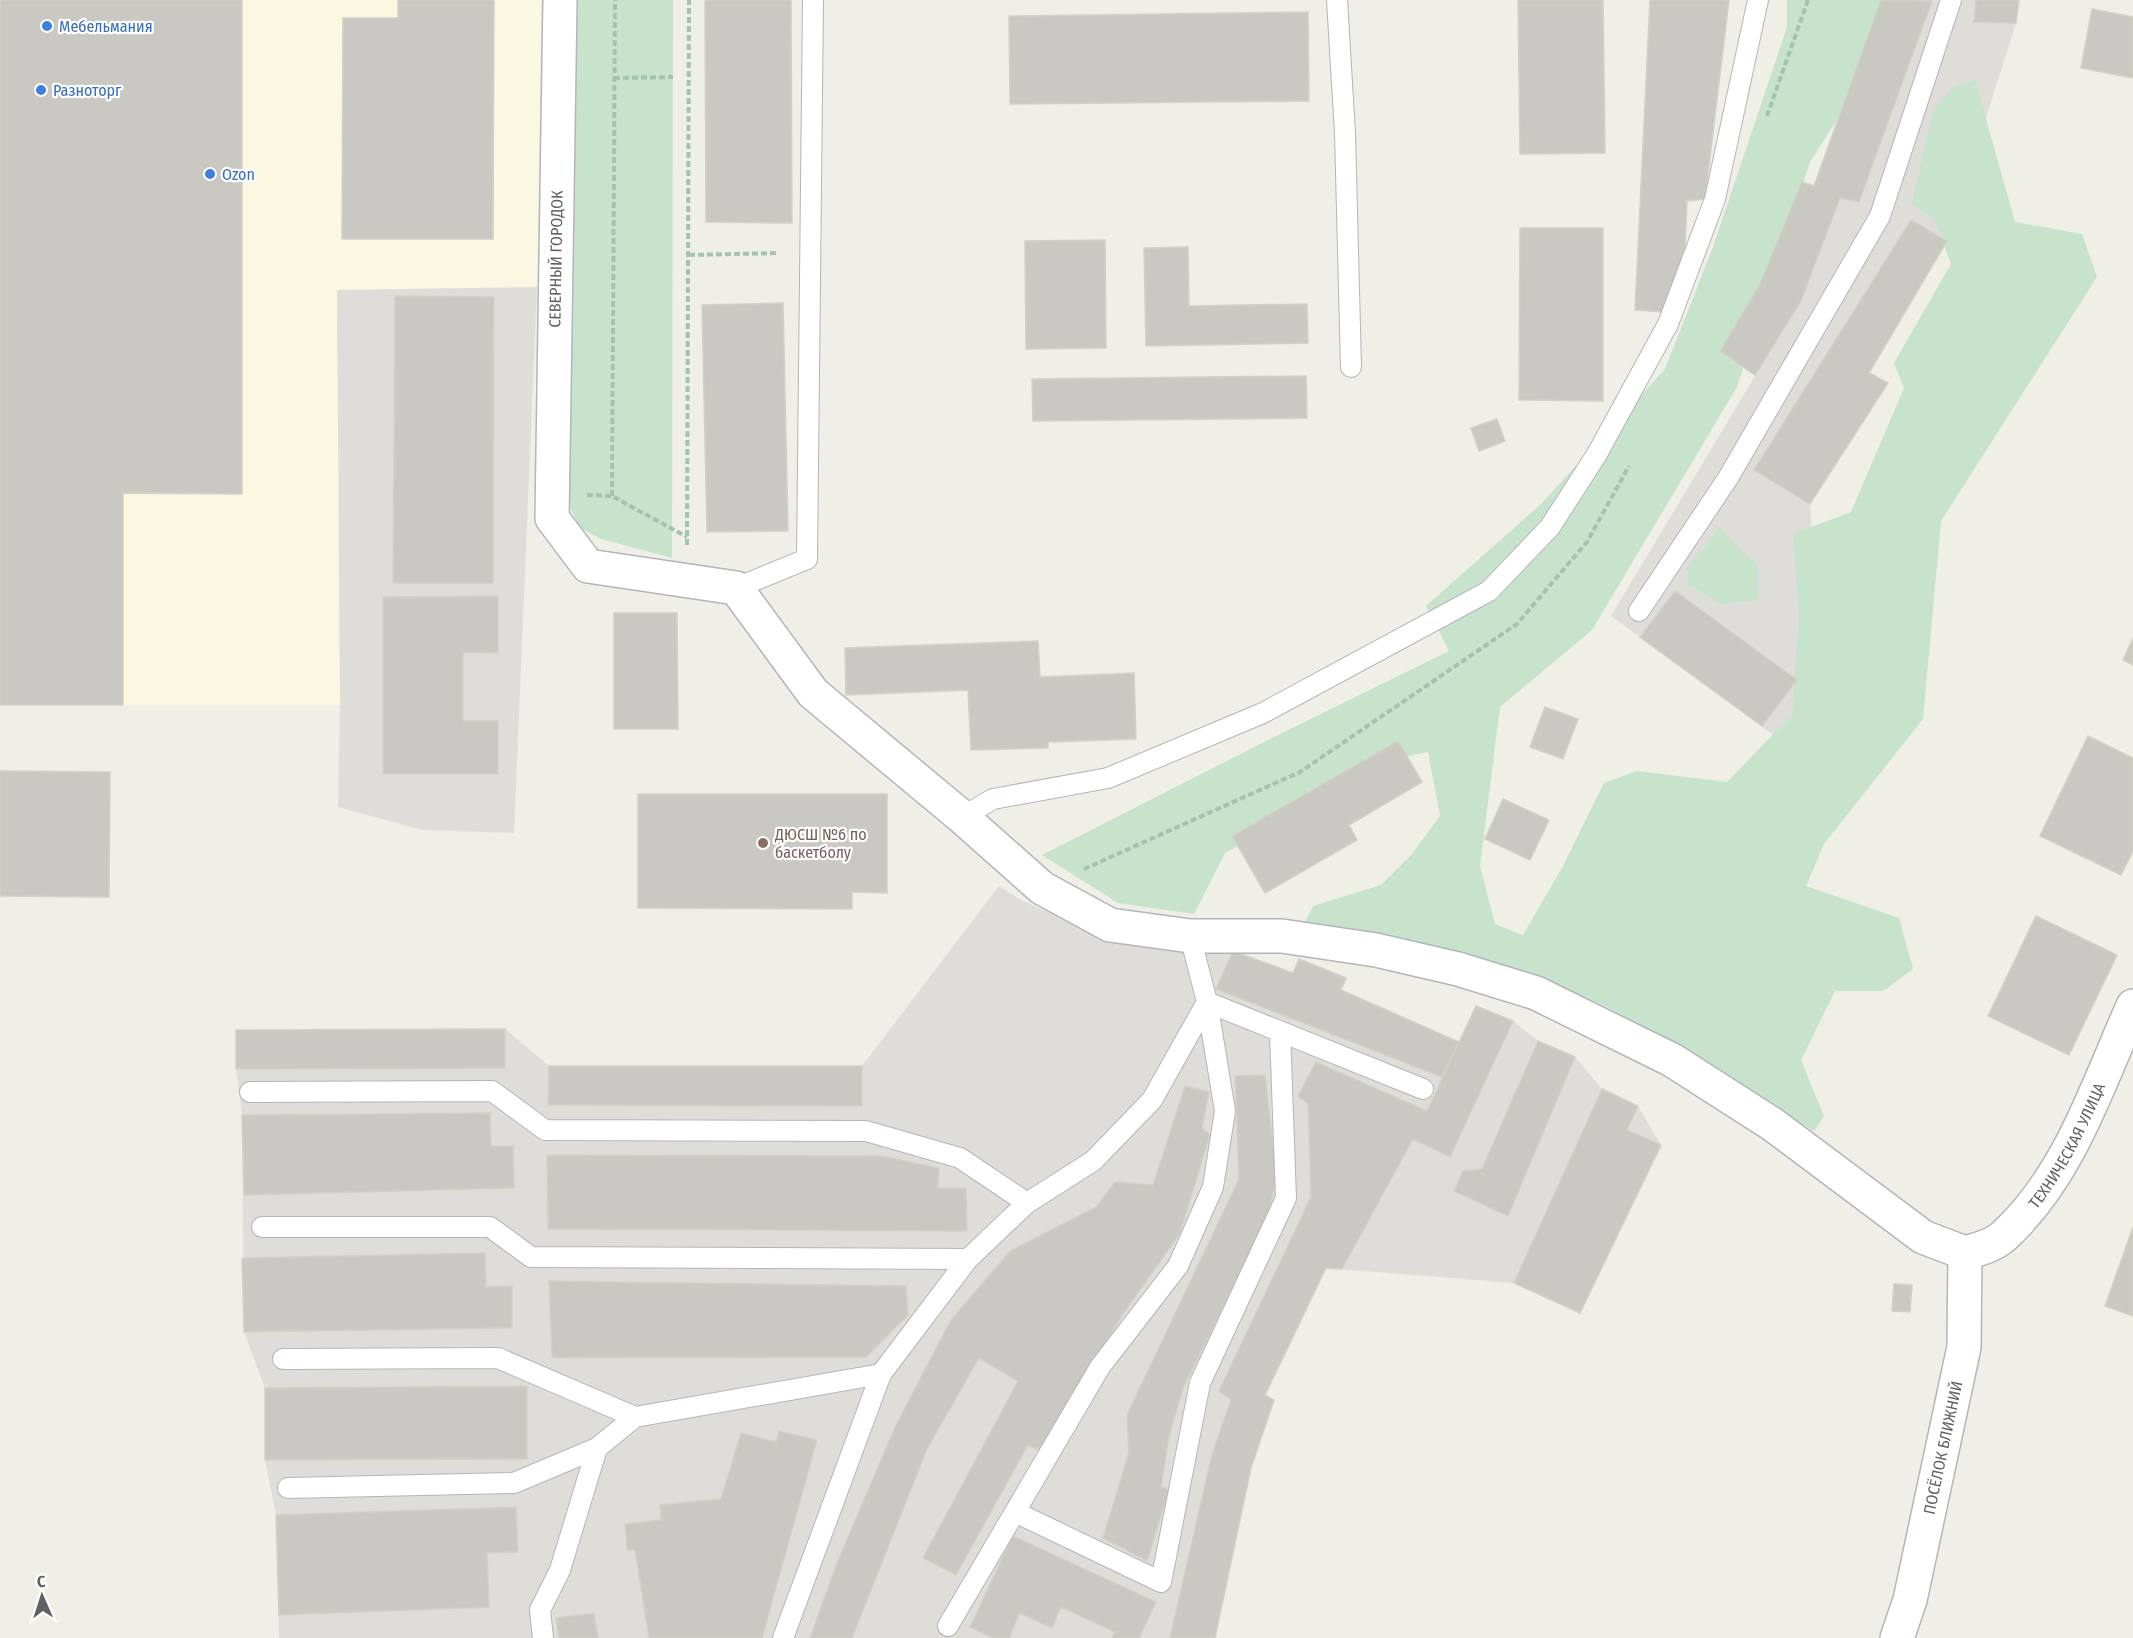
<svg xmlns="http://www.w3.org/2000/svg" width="2133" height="1638" viewBox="0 0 2133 1638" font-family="'Fira Sans Condensed',sans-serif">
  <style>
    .commercial { fill: #faf8e1 }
    .industrial { fill: #deddd9 }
    .green { fill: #c7e3cb }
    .building { fill: #cac8c3; stroke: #d3d1c6; stroke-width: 1.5 }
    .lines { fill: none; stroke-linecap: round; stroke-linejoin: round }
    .lane-casing { stroke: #b4b5ba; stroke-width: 22 }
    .street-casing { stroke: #b4b5ba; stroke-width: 36 }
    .path { stroke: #a1c3b0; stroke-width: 4; stroke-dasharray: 6 3; stroke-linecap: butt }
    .lane { stroke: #fff; stroke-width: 20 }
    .street { stroke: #fff; stroke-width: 33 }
    .shop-dot { fill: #3f7fe0; stroke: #fff; stroke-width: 2 }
    .education-dot { fill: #8d6e63; stroke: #fff; stroke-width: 2 }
    .labels { text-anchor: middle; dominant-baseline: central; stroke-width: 4.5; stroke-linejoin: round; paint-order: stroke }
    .shop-label { font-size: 16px; fill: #366cbe; stroke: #fff; text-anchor: start }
    .street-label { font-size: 16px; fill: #5e6065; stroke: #fff }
    .education-label { font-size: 16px; fill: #785e54; stroke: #fff; text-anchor: start }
  </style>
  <rect width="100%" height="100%" fill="#efeee7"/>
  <path class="commercial" d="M 0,0 L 541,0 L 537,287 L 337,290 L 340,705 L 0,705 Z"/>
  <path class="industrial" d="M 1881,0 L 2019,0 L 2016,23 L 1947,241 L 1870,372 L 1888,383 L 1810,504 L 1824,702 L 1791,748 L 1611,616 L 1755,376 L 1720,351 L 1814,186 Z
    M 537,287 L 514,833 L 422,830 L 338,807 L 340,705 L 337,290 Z
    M 999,886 L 1023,901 L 1104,937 L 1233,951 L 1293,973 L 1299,959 L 1346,978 L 1342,990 L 1459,1042 L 1476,1006 L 1513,1021 L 1538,1041 L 1575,1057 L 1602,1089 L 1638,1106 L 1661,1145 L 1580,1313 L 1514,1283 L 1326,1268 L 1265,1395 L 1274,1400 L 1251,1468 L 1215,1638 L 279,1638 L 276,1515 L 265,1460 L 265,1388 L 244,1332 L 242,1115 L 236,1069 L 236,1030 L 505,1029 L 549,1066 L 862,1066 Z"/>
  <path class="green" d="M 571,0 L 673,0 L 672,558 L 601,539 L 580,528 L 565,497 Z
    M 1787,0 L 1913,0 L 1810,162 L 1737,387 L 1592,630 L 1500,707 L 1480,866 L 1495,924 L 1523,935 L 1563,866 L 1604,783 L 1637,771 L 1727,782 L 1792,715 L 1799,616 L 1793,534 L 1851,512 L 1904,388 L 1894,363 L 1951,264 L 1935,220 L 1912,203 L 1933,110 L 1952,89 L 1975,80 L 2015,222 L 2082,234 L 2097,277 L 1941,521 L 1923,719 L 1824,844 L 1806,886 L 1899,918 L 1913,969 L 1883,991 L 1835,991 L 1801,1060 L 1824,1116 L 1814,1131 L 1607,1007 L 1546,980 L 1303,926 L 1313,906 L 1381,885 L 1411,855 L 1440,816 L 1428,752 L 1388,760 L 1225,853 L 1194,914 L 1118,903 L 1042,855 L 1270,739 L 1449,651 L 1426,606 L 1541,504 L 1665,369 L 1713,247 L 1787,27 Z
    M 1720,528 L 1758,566 L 1758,600 L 1721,604 L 1688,584 L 1687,568 Z"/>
  <path class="building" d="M 0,0 L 242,0 L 242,494 L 123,493 L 123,705 L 0,705 Z
    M 398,0 L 494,0 L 493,239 L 342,239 L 343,18 L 398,18 Z
    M 705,0 L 791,0 L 792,223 L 706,222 Z
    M 1518,0 L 1603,0 L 1605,153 L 1520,154 Z
    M 1650,0 L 1729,0 L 1705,199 L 1687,201 L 1685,249 L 1664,312 L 1635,310 Z
    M 1881,0 L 1932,1 L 1859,202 L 1840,198 L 1801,301 L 1755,375 L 1720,351 L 1760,284 L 1802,182 L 1814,186 Z
    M 1976,0 L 2019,0 L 2016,23 L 1974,22 Z
    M 2092,9 L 2133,17 L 2133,78 L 2081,68 Z
    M 1308,12 L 1309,101 L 1010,104 L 1009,16 Z
    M 1911,220 L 1947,241 L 1869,373 L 1888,383 L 1810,504 L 1754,470 Z
    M 1520,228 L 1603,228 L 1603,401 L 1519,400 Z
    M 1105,240 L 1106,348 L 1026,349 L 1025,241 Z
    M 1188,247 L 1189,306 L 1307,304 L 1308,343 L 1146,346 L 1144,248 Z
    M 395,296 L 494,297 L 493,583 L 393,583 Z
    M 783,303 L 788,531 L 707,532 L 702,305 Z
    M 1306,376 L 1307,418 L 1033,421 L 1032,379 Z
    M 1497,419 L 1505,441 L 1479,451 L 1471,428 Z
    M 1675,591 L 1797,680 L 1762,726 L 1640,637 Z
    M 498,596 L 498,653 L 463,652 L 463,721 L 498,721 L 498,774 L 383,774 L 383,597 Z
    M 614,613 L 677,613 L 678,729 L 614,729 Z
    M 2133,638 L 2133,665 L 2123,660 Z
    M 1038,641 L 1040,677 L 1134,673 L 1136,739 L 1048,742 L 1048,748 L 971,750 L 968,690 L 846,695 L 845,648 Z
    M 1545,707 L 1578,719 L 1563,759 L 1530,747 Z
    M 2088,736 L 2133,758 L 2133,851 L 2121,875 L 2040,836 Z
    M 1398,741 L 1422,782 L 1349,825 L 1357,840 L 1265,893 L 1232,836 Z
    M 0,771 L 110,772 L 109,897 L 0,896 Z
    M 638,794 L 887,794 L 887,893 L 852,892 L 852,909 L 638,908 Z
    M 1503,799 L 1549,820 L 1530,860 L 1485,839 Z
    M 2036,916 L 2117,955 L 2069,1055 L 1988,1016 Z
    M 1233,951 L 1293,973 L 1299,959 L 1346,978 L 1341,990 L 1459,1042 L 1442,1077 L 1216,989 Z
    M 1476,1006 L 1513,1021 L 1450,1157 L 1413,1139 L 1342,1269 L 1326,1268 L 1265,1395 L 1274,1400 L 1251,1468 L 1215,1638 L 1170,1638 L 1212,1454 L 1231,1400 L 1219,1391 L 1311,1197 L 1308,1104 L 1298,1096 L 1316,1062 L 1427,1111 Z
    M 505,1029 L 505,1068 L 236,1069 L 236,1030 Z
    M 1538,1041 L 1575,1057 L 1508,1216 L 1454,1191 L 1463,1171 L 1482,1169 Z
    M 549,1066 L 862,1066 L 862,1106 L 548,1105 Z
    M 1265,1075 L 1277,1178 L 1266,1222 L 1183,1388 L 1169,1437 L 1161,1487 L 1169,1490 L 1147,1561 L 1103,1538 L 1129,1452 L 1127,1415 L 1239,1179 L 1235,1076 Z
    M 1185,1086 L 1209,1092 L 1202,1128 L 1210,1135 L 1180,1233 L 1123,1314 L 1039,1450 L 1028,1445 L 956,1575 L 923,1558 L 1018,1381 L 979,1358 L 927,1449 L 852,1638 L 810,1638 L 837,1563 L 896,1425 L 951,1320 L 1010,1251 L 1096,1207 L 1115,1182 L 1153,1185 Z
    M 1602,1089 L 1638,1106 L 1627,1130 L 1661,1145 L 1580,1313 L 1514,1283 Z
    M 490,1113 L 491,1146 L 513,1146 L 514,1188 L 244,1195 L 242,1115 Z
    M 547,1155 L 881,1156 L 939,1168 L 938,1188 L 966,1188 L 967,1231 L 548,1229 Z
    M 2133,1227 L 2133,1316 L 2105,1306 Z
    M 485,1253 L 486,1287 L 512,1286 L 512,1328 L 244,1332 L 242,1258 Z
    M 549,1281 L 906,1286 L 908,1315 L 866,1357 L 552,1358 Z
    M 1894,1284 L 1912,1285 L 1910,1312 L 1892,1311 Z
    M 527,1386 L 527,1459 L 265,1460 L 265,1388 Z
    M 779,1431 L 817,1440 L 762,1638 L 649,1638 L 635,1550 L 627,1550 L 625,1524 L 661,1520 L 660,1505 L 721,1499 L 741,1433 L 776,1442 Z
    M 516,1507 L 518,1552 L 487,1553 L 489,1607 L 279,1615 L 276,1515 Z
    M 1013,1536 L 1156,1602 L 1139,1638 L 1112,1638 L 1115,1632 L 1061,1607 L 1052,1628 L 1020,1613 L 1009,1638 L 993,1638 L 970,1627 Z
    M 594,1613 L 598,1638 L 559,1638 L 556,1618 Z"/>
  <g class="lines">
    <defs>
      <path id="lane" d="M 1337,0 L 1345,133 L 1351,367
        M 736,588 L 807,559 L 813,0
        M 1639,611 L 1728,478 L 1880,216 L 1951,0
        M 962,817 L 993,799 L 1108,778 L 1263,713 L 1489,591 L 1550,527 L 1597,454 L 1668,324 L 1715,199 L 1758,0
        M 1207,1002 L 1423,1089
        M 250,1092 L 492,1091 L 545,1130 L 866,1131 L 960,1158 L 1027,1203
        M 262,1227 L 490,1227 L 531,1257 L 968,1259
        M 283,1359 L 498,1358 L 635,1417
        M 288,1488 L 514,1483 L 597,1448
        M 1015,1512 L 1161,1582 L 1200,1383 L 1286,1198 L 1280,1032
        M 948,1626 L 1100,1367 L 1178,1266 L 1213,1187 L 1225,1111 L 1207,1002
        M 543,1638 L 540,1610 L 560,1570 L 597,1448 L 635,1417 L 881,1374 L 968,1259 L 1027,1203 L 1093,1161 L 1152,1100 L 1207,1002 L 1190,936
        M 783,1638 L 881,1374"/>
      <g id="street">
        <path d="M 560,0 L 552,518 L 588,566 L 736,588 L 813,693 L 962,817 L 1042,888 L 1110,925 L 1190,936 L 1282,936 L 1376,950 L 1458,969 L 1536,993 L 1672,1060 L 1772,1124 L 1923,1237 L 1965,1253"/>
        <path id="s1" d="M 1965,1253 C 1980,1249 1995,1245 2006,1234 C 2070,1174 2098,1084 2133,1006"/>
        <path id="s2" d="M 1897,1638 L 1910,1600 L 1964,1347 L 1965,1253"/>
      </g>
    </defs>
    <use href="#lane" class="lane-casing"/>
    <use href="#street" class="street-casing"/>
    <path class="path" d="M 614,78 L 673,77
      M 1767,116 L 1808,0
      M 689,255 L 779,253
      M 587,495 L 612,496 L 687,537
      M 612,496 L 615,0
      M 687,545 L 689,0
      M 1084,869 L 1300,772 L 1517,624 L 1587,542 L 1629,466"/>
    <use href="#lane" class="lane"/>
    <use href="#street" class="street"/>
  </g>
  <g class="shop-dot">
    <circle cx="47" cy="26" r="6"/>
    <circle cx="41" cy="90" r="6"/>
    <circle cx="210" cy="174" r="6"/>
  </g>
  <circle class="education-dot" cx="763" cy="843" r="6"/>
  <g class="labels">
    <g class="shop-label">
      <text x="59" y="26">Мебельмания</text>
      <text x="53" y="90">Разноторг</text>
      <text x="222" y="174">Ozon</text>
    </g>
    <g class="street-label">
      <text transform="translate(556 259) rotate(-89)">СЕВЕРНЫЙ ГОРОДОК</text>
      <text stroke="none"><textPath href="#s1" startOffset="154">ТЕХНИЧЕСКАЯ УЛИЦА</textPath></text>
      <text stroke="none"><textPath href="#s2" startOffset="196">ПОСЁЛОК БЛИЖНИЙ</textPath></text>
    </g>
    <g class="education-label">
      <text x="775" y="834">ДЮСШ №6 по<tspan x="775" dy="18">баскетболу</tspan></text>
    </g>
  </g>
  <g transform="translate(42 1596) rotate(357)" stroke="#ffffff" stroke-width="4.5" paint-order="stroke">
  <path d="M0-4.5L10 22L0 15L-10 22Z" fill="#5e6065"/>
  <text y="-9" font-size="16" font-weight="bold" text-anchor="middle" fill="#5e6065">С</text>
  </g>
</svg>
